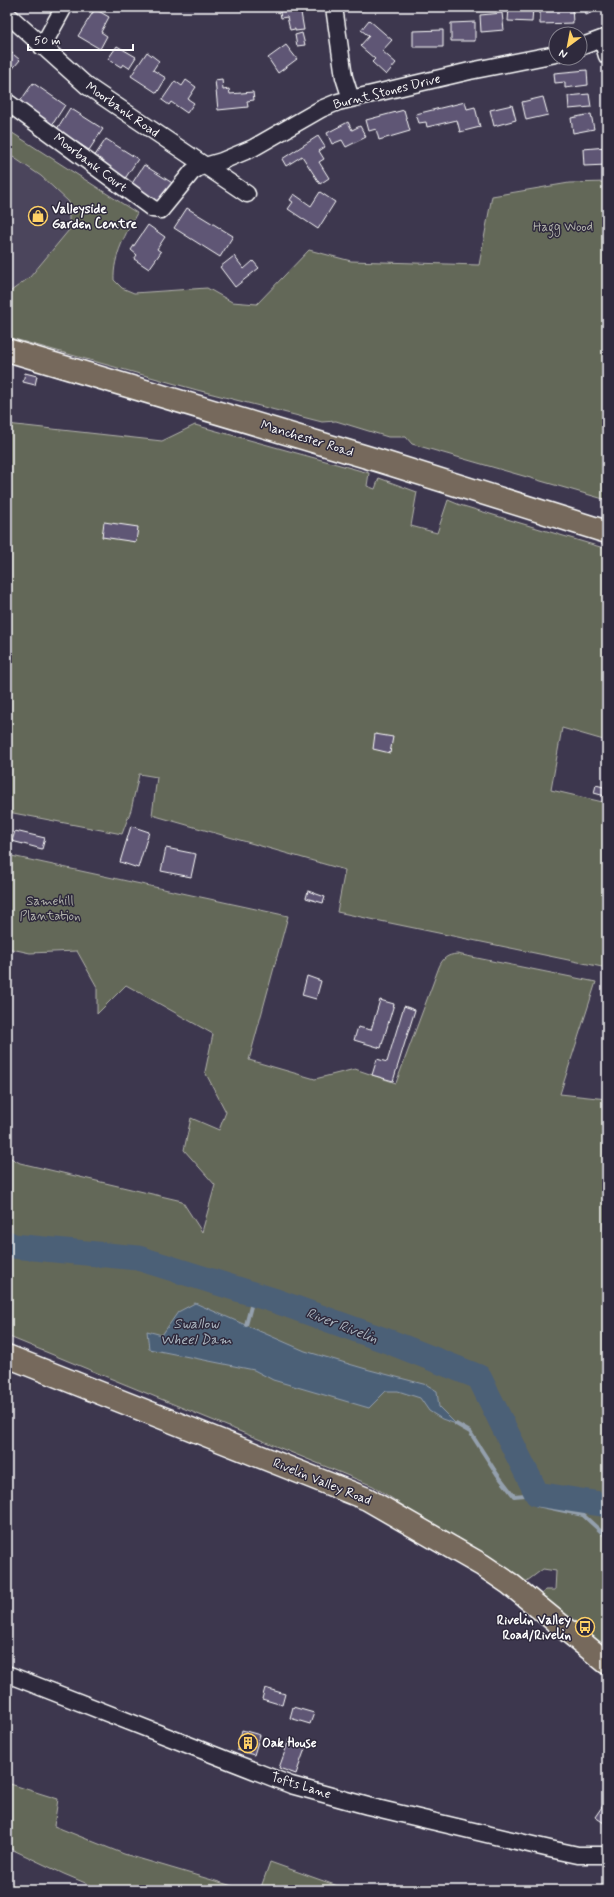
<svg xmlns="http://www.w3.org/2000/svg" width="614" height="1897" viewBox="0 0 614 1897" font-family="Mynerve,sans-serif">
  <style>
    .built { fill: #4b445c }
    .green { fill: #646759; stroke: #b2b3ac }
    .water { fill: #4c6177; stroke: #94a0ad }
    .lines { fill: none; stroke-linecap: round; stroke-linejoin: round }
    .stream { stroke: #94a0ad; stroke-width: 4 }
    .river { stroke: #4c6177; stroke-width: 25 }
    .building { fill: #5f5674; stroke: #fff }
    .street-casing { stroke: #fff; stroke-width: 19 }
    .primary-casing { stroke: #fff; stroke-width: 25 }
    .street { stroke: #2f2a3d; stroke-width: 16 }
    .primary { stroke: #76695c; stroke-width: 22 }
    .labels { text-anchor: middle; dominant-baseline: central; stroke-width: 3; stroke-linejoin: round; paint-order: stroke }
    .street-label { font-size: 13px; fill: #fff; stroke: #2f2a3d }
    .poi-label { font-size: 13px; font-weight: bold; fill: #fff; stroke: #2f2a3d; text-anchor: start }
    .park-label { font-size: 13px; fill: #b2b3ac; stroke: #2f2a3d }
    .water-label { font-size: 14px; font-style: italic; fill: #aeb8c2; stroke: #2f2a3d }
  </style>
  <rect width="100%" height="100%" fill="#3d374e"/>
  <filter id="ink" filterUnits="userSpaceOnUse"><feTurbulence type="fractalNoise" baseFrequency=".025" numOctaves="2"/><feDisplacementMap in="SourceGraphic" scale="8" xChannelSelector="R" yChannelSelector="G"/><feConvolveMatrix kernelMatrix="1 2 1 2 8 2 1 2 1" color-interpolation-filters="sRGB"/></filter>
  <g filter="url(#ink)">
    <path class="built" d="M 7,153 L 41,176 L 69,202 L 69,230 L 30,277 L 7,294 Z"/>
    <path class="green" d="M 7,131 L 14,134 L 137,213 C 126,233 113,256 114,280 L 122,288 L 134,293 L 207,288 L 232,302 L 257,304 L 309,250 L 351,261 L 479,265 L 492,196 L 569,183 L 607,182 L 607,500 L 412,444 L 406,437 L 388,437 L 336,421 L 322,422 L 197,390 L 7,337 L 7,294 L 30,277 L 69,230 L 69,202 L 41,176 L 7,153 Z
      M 7,424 L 162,441 L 195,425 L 369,473 L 367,486 L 375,489 L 379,478 L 417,492 L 411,526 L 437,533 L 448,500 L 460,505 L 607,549 L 607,741 L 562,728 L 551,790 L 607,803 L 607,968 L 337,912 L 345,870 L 152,815 L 157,777 L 139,774 L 131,810 L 122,834 L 8,812 L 7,817 Z
      M 7,855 L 288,916 L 249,1060 L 315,1079 L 355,1069 L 396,1083 L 439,967 C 443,958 447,955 457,954 L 596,982 L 560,1094 L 607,1099 L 607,1653 L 545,1604 L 542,1594 L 545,1590 L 555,1590 L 556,1571 L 543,1569 L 523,1584 L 373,1486 L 7,1336 L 7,1156 L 20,1163 L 182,1201 L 202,1232 L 215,1185 L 184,1150 L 191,1118 L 219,1130 L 226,1112 L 205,1072 L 213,1034 L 126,985 L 97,1014 L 97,987 L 77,951 L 30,953 L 7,948 Z
      M 7,1783 L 58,1799 L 54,1826 L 124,1854 L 246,1890 L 102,1890 L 64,1874 L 7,1847 Z
      M 270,1862 L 349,1890 L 260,1890 Z"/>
    <path class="water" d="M 195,1303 L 305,1351 L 366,1369 L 427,1385 L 437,1391 L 439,1407 L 456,1424 L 442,1419 L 429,1411 L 420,1398 L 398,1391 L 386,1391 L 369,1408 L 273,1380 L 254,1370 L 149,1349 L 147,1331 L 162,1335 L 178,1312 Z"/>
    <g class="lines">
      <path class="stream" d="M 246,1325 L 254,1295
        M 456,1424 L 470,1432 L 497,1474 L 514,1496 L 537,1494 L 537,1505 L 583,1515 L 607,1537"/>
      <path class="river" d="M 7,1243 L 13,1246 L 138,1258 L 276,1301 L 390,1342 L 479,1377 L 537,1494 L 607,1505"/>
    </g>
    <path class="building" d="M 279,7 L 300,7 L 304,30 L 295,31 L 295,29 L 290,30 L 287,17 L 281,18 Z
      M 358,7 L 379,7 L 359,11 Z
      M 509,7 L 533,7 L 532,22 L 508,21 Z
      M 540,7 L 572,7 L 573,23 L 540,24 Z
      M 583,7 L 605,7 L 586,15 Z
      M 95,9 L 109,17 L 101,32 L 107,36 L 100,49 L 78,36 Z
      M 502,13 L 504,30 L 481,32 L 480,15 Z
      M 369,20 L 392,40 L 382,51 L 396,63 L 386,75 L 372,62 L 375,59 L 360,46 L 369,36 L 361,30 Z
      M 475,22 L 475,41 L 451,41 L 451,23 Z
      M 443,30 L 443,47 L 413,47 L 413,31 Z
      M 302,33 L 305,45 L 297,46 L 295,35 Z
      M 286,45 L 297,59 L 278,73 L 268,58 Z
      M 117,46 L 136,57 L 129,68 L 123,64 L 121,67 L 108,59 Z
      M 7,49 L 20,60 L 9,73 L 7,71 Z
      M 147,52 L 159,61 L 153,70 L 166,78 L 157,93 L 131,76 Z
      M 587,70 L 588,85 L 565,88 L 565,82 L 555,83 L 554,73 Z
      M 222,79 L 223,90 L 229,89 L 230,94 L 253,92 L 254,100 L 247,101 L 248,107 L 218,110 L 215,80 Z
      M 186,80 L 196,87 L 188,99 L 194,103 L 187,113 L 171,102 L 169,105 L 162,100 L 175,81 L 182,86 Z
      M 33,83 L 65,105 L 52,125 L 19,103 Z
      M 589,94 L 591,107 L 569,109 L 568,96 Z
      M 543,97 L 548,115 L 526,120 L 522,102 Z
      M 465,102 L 467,109 L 475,107 L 480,127 L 460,132 L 457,120 L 427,127 L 426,122 L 419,123 L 416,114 Z
      M 512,105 L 516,120 L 494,126 L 490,110 Z
      M 70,108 L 103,129 L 89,150 L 57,129 Z
      M 404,110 L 410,131 L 379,140 L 376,129 L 369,131 L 366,120 Z
      M 591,114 L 594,129 L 573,133 L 571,118 Z
      M 348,122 L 352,130 L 360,126 L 366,137 L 346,147 L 342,140 L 332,144 L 327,133 Z
      M 318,136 L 325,147 L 319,151 L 324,159 L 319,162 L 329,178 L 320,184 L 302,156 L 286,166 L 282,159 Z
      M 106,139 L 138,159 L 124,180 L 92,160 Z
      M 607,147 L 607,165 L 584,166 L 583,149 Z
      M 144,165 L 177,186 L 163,207 L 131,185 Z
      M 320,192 L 335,202 L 318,229 L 288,209 L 293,202 L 290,200 L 294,194 L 311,206 Z
      M 187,208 L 233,236 L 220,257 L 174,228 Z
      M 148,225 L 165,237 L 157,249 L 161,252 L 149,269 L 134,259 L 137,255 L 131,250 Z
      M 234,256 L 244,269 L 253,261 L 259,268 L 235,287 L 220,267 Z
      M 25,373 L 37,376 L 35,385 L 23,382 Z
      M 104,522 L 138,527 L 136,542 L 102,537 Z
      M 375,734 L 393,737 L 390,753 L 373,749 Z
      M 596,785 L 607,788 L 605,796 L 594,793 Z
      M 131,826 L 149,832 L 138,868 L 120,862 Z
      M 15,831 L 45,838 L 42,849 L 12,841 Z
      M 166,848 L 196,854 L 191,877 L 161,871 Z
      M 308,891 L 325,897 L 323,903 L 306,898 Z
      M 307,976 L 321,981 L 316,999 L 302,995 Z
      M 380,1000 L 394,1004 L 381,1048 L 354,1040 L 358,1027 L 371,1030 Z
      M 404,1006 L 415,1010 L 393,1081 L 372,1075 L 377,1059 L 387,1062 Z
      M 265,1688 L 285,1694 L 282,1705 L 262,1699 Z
      M 293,1707 L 314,1713 L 310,1724 L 290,1718 Z
      M 242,1730 L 260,1735 L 254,1755 L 237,1750 Z
      M 289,1740 L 306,1746 L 296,1774 L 279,1768 Z
      M 606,1801 L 607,1801 L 607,1825 L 595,1817 Z"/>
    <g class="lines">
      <defs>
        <path id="street" d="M 334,7 L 344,77 L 351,99
          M 7,14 L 87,86 L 247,194
          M 602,39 L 607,56
          M 42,47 L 64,7
          M 580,47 L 607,37
          M 7,102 L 153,209 L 161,210 L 192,172 L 198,168 L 222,161 L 253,148 L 321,109 L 338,102 L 470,71 L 556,54
          M 7,1674 L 291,1785 L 368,1806 L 550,1849 L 578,1855 L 607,1855"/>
        <path id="primary" d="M 7,350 L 380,461 L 607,532
          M 7,1356 L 367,1499 L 482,1565 L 510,1584 L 607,1663"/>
      </defs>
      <use href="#street" class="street-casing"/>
      <use href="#primary" class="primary-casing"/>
      <use href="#street" class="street"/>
      <use href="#primary" class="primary"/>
    </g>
  </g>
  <defs>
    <symbol id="shop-ring" viewBox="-11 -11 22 22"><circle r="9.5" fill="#2f2a3d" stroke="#ffd166" stroke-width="1.5"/><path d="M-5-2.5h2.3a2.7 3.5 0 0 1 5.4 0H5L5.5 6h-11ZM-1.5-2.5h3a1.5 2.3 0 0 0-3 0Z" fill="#ffd166"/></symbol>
    <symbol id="bus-ring" viewBox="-11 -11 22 22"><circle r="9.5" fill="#2f2a3d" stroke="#ffd166" stroke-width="1.5"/><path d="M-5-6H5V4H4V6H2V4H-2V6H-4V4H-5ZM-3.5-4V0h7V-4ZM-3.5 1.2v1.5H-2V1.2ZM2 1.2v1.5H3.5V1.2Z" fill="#ffd166"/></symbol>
    <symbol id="building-ring" viewBox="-11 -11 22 22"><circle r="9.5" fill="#2f2a3d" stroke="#ffd166" stroke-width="1.5"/><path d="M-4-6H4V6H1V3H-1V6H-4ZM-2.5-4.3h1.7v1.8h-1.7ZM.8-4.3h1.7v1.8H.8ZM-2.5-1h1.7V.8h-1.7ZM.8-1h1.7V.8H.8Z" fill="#ffd166"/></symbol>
  </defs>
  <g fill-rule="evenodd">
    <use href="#shop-ring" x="27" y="205" width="22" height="22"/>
    <use href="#bus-ring" x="574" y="1616" width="22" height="22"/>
    <use href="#building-ring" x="237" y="1732" width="22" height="22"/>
  </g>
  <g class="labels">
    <g class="street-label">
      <text transform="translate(387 92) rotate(-14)">Burnt Stones Drive</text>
      <text transform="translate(122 110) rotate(35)">Moorbank Road</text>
      <text transform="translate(90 163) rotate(37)">Moorbank Court</text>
      <text transform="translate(307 439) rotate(17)">Manchester Road</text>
      <text transform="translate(322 1482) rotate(22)">Rivelin Valley Road</text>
      <text transform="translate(301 1786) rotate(17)">Tofts Lane</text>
    </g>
    <g class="poi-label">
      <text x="52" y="209">Valleyside<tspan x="52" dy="15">Garden Centre</tspan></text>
      <text x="571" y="1620" text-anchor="end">Rivelin Valley<tspan x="571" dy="15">Road/Rivelin</tspan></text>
      <text x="262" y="1743">Oak House</text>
    </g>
    <g class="park-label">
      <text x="563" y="227">Hagg Wood</text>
      <text x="50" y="901">Samehill<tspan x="50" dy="15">Plantation</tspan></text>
    </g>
    <g class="water-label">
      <text x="196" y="1324">Swallow<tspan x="196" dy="16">Wheel Dam</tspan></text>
      <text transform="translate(342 1326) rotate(21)">River Rivelin</text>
    </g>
  </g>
  <rect width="614" height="1897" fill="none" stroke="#2f2a3d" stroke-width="24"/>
  <rect x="12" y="12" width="590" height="1873" fill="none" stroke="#fff" stroke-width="1.5" filter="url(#ink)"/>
  <g transform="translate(568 46) rotate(212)"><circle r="19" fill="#2f2a3d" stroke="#827f8b"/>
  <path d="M0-3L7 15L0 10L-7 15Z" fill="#ffd166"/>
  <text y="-6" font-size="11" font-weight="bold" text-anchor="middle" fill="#ffffff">N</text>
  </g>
  <path d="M28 44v6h105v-6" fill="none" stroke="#ffffff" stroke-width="2"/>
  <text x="34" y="44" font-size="12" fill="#ffffff" stroke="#2f2a3d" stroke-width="3" paint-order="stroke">50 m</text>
</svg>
